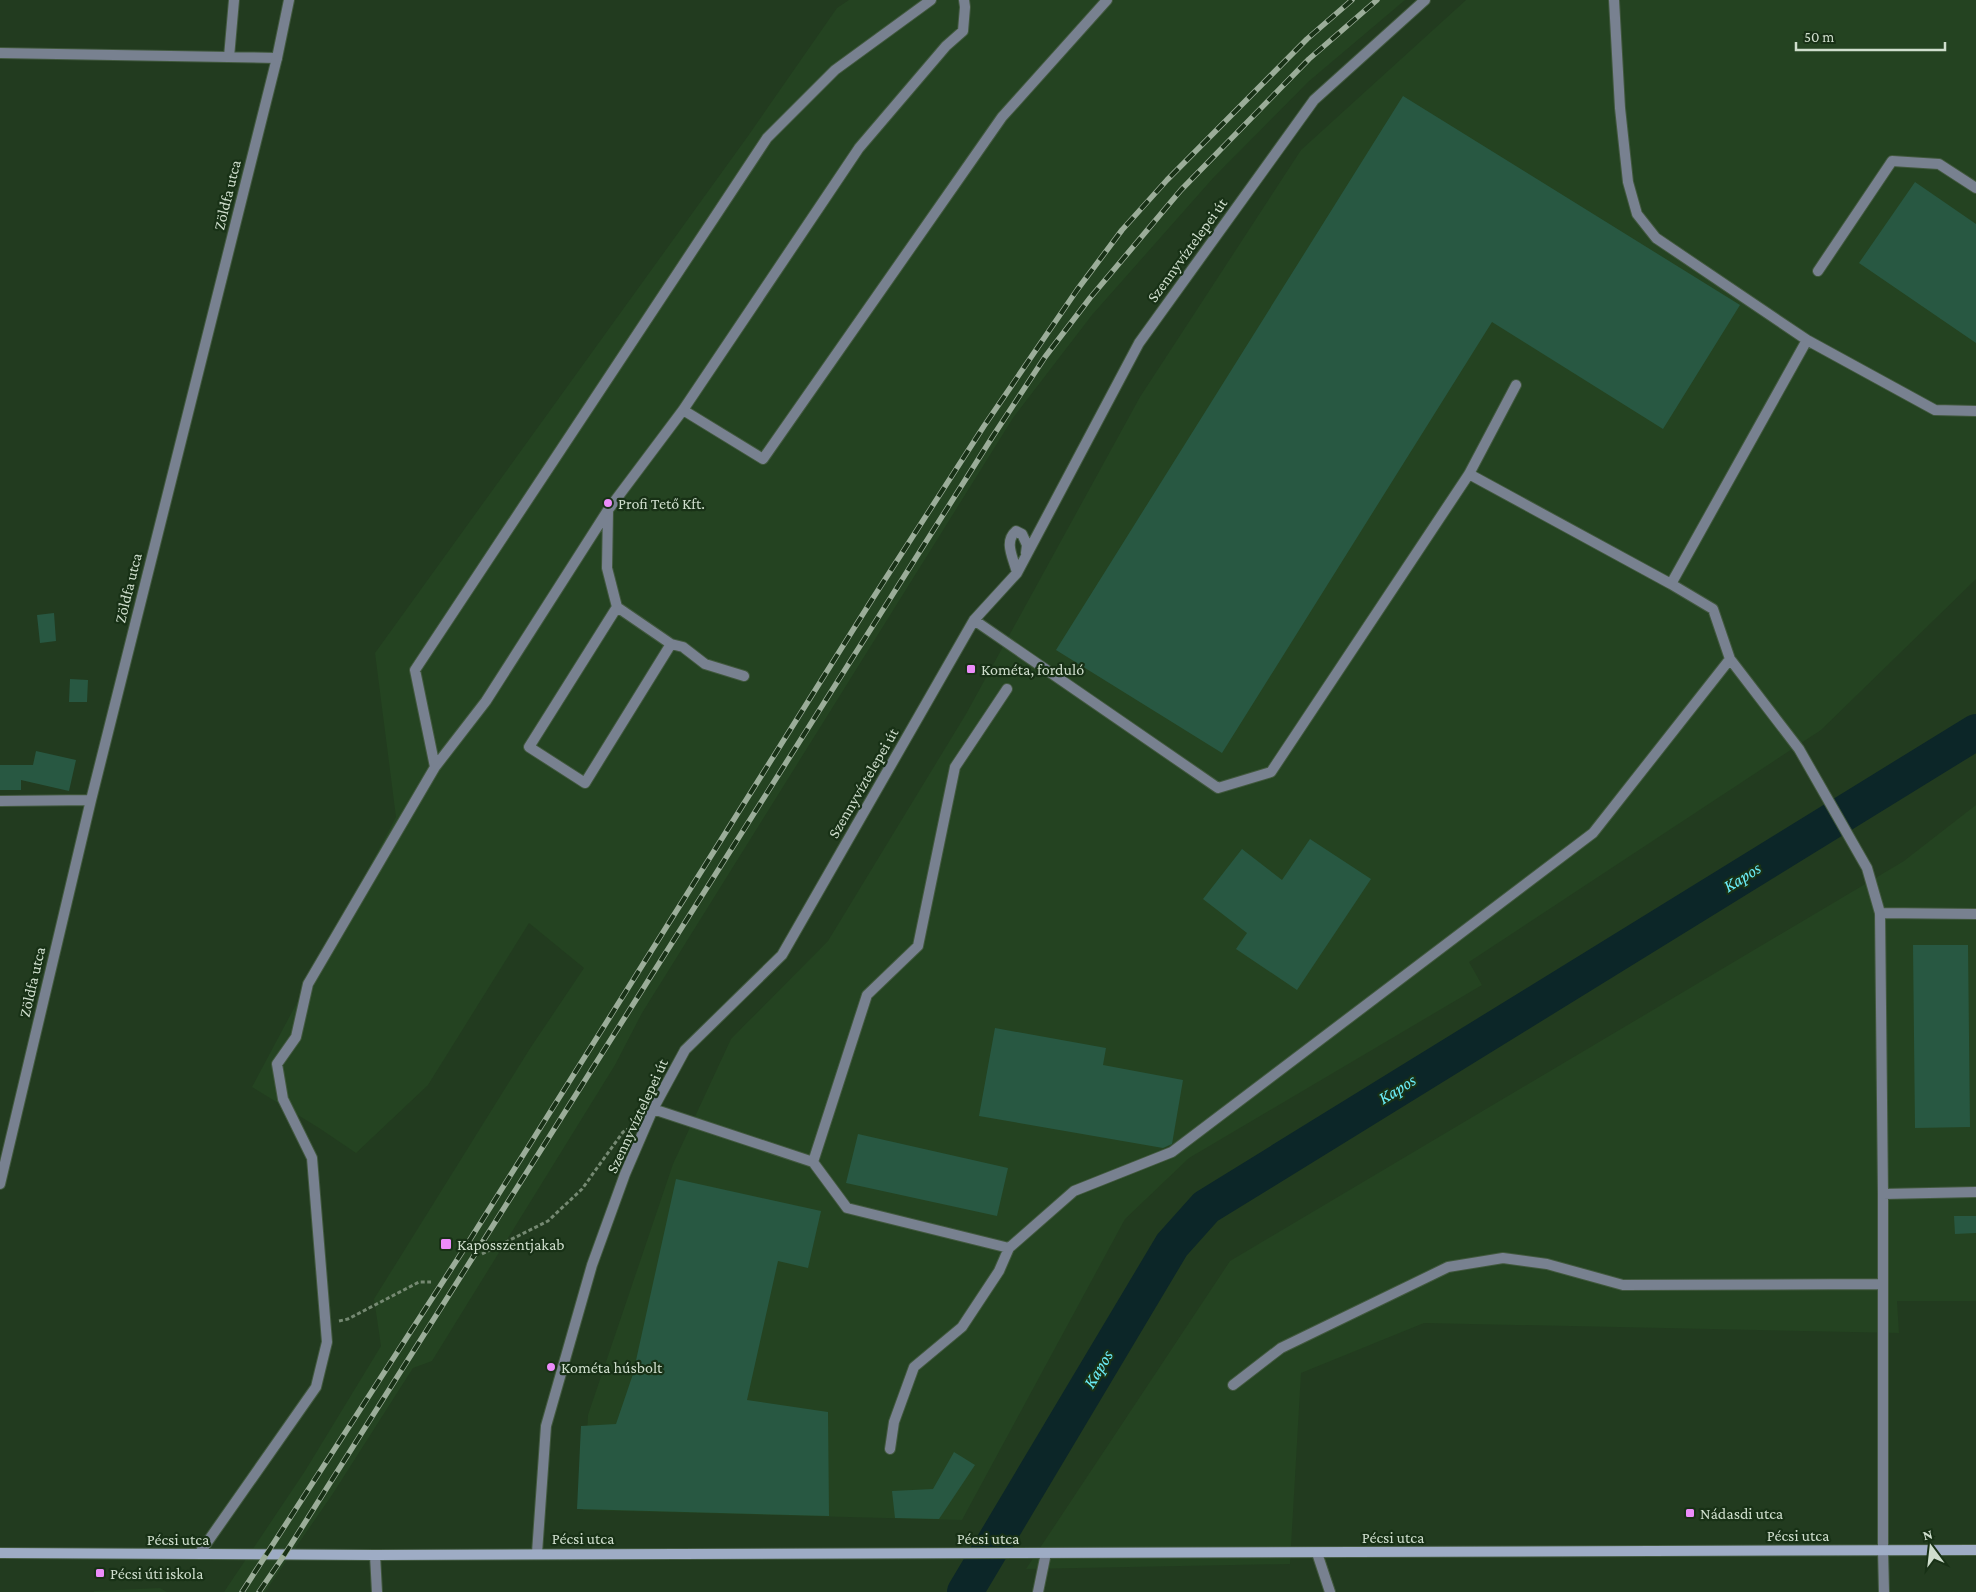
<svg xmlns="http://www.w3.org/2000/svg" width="1976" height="1592" viewBox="0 0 1976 1592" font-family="'Crimson Pro',serif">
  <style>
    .built { fill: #244321 }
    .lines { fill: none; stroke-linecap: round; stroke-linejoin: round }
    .river { stroke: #0c2628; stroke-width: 36 }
    .building { fill: #285842 }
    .lane-casing { stroke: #41583e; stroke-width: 12 }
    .street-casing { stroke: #41583e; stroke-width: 12 }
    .secondary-casing { stroke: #41583e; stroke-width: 12 }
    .path { stroke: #758972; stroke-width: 3; stroke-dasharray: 4 2.5; stroke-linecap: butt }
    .lane { stroke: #788190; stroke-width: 10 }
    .street { stroke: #788190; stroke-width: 10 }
    .secondary { stroke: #9eacc5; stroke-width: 10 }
    .rail-casing { stroke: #9bad99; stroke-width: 5.5 }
    .rail { stroke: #183116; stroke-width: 4; stroke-dasharray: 11; stroke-linecap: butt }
    .poi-dot { fill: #ec8cfa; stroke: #183116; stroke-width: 2 }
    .labels { text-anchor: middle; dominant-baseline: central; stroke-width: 4.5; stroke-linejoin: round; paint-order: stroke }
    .street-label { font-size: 16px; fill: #cfdecd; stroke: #183116 }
    .poi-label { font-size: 16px; fill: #cfdecd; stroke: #183116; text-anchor: start }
    .water-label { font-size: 18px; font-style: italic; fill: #6bedf7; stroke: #183116 }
  </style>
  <rect width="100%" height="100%" fill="#223b1f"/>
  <path class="built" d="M 849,0 L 1405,0 L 1308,82 L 1214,177 L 1092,315 L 1013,418 L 642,1013 L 615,1065 L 432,1361 L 413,1368 L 332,1495 L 265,1592 L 224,1592 L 305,1471 L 381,1346 L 374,1299 L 529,1050 L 584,968 L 529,923 L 428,1085 L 356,1153 L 319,1128 L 252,1087 L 396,817 L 375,653 L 748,136 L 837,8 Z
    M 1466,0 L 1976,0 L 1976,579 L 1821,730 L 1469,962 L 1482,985 L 1189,1158 L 1125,1219 L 962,1520 L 583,1510 L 588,1415 L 673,1164 L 731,1039 L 828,941 L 966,714 L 1140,397 L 1301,150 Z
    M 1976,805 L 1976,1301 L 1897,1301 L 1899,1333 L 1424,1323 L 1301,1373 L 1290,1564 L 1026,1569 L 1230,1261 L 1904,861 Z
    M 160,1588 L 167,1592 L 94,1592 L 94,1591 Z"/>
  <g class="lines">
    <path class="river" d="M 965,1592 L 1172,1245 L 1206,1207 L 1976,732"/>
  </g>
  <path class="building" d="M 1403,96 L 1740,305 L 1663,429 L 1492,322 L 1222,753 L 1056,650 Z
    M 1915,182 L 1976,224 L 1976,343 L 1859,263 Z
    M 54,613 L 56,641 L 40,643 L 37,615 Z
    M 70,679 L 88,680 L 87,702 L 69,702 Z
    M 36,751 L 76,760 L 69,791 L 21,780 L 21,790 L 0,790 L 0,765 L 33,765 Z
    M 1310,839 L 1371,879 L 1297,990 L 1236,949 L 1247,933 L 1203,899 L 1242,849 L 1282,880 Z
    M 1913,945 L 1968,945 L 1970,1127 L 1915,1128 Z
    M 995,1028 L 1106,1048 L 1103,1065 L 1183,1080 L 1172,1144 L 1163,1148 L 979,1116 Z
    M 858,1134 L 1008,1168 L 997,1216 L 846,1183 Z
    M 676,1179 L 821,1211 L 808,1268 L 778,1261 L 747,1400 L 828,1412 L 829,1516 L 577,1509 L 581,1426 L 616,1424 L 633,1374 Z
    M 1954,1216 L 1976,1216 L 1976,1233 L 1955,1234 Z
    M 954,1452 L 975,1465 L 939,1519 L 895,1518 L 892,1491 L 933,1489 Z"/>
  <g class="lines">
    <defs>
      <path id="lane" d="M 1614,0 L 1620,108 L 1628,182 L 1637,214 L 1656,238 L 1807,340 L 1935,410 L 1976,411
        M 0,53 L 277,58
        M 229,57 L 234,0
        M 1818,271 L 1892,161 L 1939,164 L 1976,188
        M 683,410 L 763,459 L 1002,117 L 1107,0
        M 1469,474 L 1671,584 L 1713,609 L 1730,659 L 1799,749 L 1867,868 L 1880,913 L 1883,1194 L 1883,1550
        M 608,511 L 607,568 L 617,607 L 529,747 L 585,783 L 671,644 L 617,607
        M 1017,573 C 1014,559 1003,542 1016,531 L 1022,534 L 1027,545 L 1026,553
        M 1671,584 L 1807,340
        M 974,620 L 1218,788 L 1271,772 L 1469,474 L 1516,385
        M 671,644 L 683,647 L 705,664 L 744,676
        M 435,767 L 486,701 L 608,510 L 683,410 L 859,148 L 946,46 L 963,31 L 965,7 L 964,0
        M 1880,913 L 1976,914
        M 653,1109 L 813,1162 L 867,995 L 918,946 L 955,767 L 1007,689
        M 813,1162 L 847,1208 L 1009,1248 L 1074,1191 L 1172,1152 L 1593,833 L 1730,659
        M 1883,1194 L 1976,1192
        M 1233,1385 L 1281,1348 L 1448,1267 L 1503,1258 L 1547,1264 L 1623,1285 L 1883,1284
        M 890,1449 L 894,1422 L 914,1367 L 962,1327 L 999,1271 L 1009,1248
        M 537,1553 L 546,1426 L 592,1265 L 625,1174 L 653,1109 L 685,1050 L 782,955 L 974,620 L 1017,573 L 1139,343 L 1314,100 L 1425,0
        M 199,1554 L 316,1387 L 327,1342 L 312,1158 L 283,1099 L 277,1064 L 296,1037 L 308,984 L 435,767 L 415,670 L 767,138 L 835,70 L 931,0
        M 375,1555 L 377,1592"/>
      <path id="street" d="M 0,801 L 91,800
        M 0,1184 L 91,800 L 277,58 L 289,0
        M 1883,1550 L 1884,1592
        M 1317,1553 L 1330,1592
        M 1038,1592 L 1046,1553"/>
      <path id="secondary" d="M 0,1553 L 375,1555 L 1976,1550"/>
    </defs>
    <use href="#lane" class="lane-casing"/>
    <use href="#street" class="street-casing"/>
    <use href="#secondary" class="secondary-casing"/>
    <path class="path" d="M 482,1254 L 548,1221 L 582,1189 L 623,1132 L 628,1129
      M 339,1321 L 348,1319 L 419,1282 L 431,1282"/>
    <use href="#lane" class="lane"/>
    <use href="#street" class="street"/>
    <use href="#secondary" class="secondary"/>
    <defs>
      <path id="rail" d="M 242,1592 L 466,1246 L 873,598 L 984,426 L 1077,290 L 1122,230 L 1167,180 L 1307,39 L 1352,0
        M 259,1592 L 285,1554 L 993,436 L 1045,357 L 1090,298 L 1181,190 L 1309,59 L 1377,0"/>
    </defs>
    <use href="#rail" class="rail-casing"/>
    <use href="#rail" class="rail"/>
  </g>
  <g class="poi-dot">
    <circle cx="608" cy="503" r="5"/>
    <rect x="966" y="664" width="10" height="10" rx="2.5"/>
    <rect x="440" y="1238" width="12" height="12" rx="2.5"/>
    <circle cx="551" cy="1367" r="5"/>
    <rect x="1685" y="1508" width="10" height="10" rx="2.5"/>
    <rect x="95" y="1568" width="10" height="10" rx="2.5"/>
  </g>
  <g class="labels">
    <g class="street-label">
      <text transform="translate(227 195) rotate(-76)">Zöldfa utca</text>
      <text transform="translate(1187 250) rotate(-54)">Szennyvíztelepei út</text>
      <text transform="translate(128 588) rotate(-76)">Zöldfa utca</text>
      <text transform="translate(863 783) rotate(-60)">Szennyvíztelepei út</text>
      <text transform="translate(32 982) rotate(-77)">Zöldfa utca</text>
      <text transform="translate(637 1116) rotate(-65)">Szennyvíztelepei út</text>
      <text x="1798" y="1535">Pécsi utca</text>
      <text x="1393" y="1537">Pécsi utca</text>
      <text x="583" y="1538">Pécsi utca</text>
      <text x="988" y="1538">Pécsi utca</text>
      <text x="178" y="1539">Pécsi utca</text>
    </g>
    <g class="poi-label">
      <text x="618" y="503">Profi Tető Kft.</text>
      <text x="981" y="669">Kométa, forduló</text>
      <text x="457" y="1244">Kaposszentjakab</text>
      <text x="561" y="1367">Kométa húsbolt</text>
      <text x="1700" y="1513">Nádasdi utca</text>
      <text x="110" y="1573">Pécsi úti iskola</text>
    </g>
    <g class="water-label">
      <text transform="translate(1742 877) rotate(-32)">Kapos</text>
      <text transform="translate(1397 1089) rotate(-32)">Kapos</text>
      <text transform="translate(1098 1369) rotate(-59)">Kapos</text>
    </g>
  </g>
  <g transform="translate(1931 1547) rotate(345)" stroke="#183116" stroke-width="4" paint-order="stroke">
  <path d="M0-4L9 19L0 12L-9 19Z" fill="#cfdecd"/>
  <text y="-8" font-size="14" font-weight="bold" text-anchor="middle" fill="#cfdecd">N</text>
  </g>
  <path d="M1796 42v8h149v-8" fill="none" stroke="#cfdecd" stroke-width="2.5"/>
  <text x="1804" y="42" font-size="15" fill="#cfdecd" stroke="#183116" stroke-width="4" paint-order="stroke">50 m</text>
</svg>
